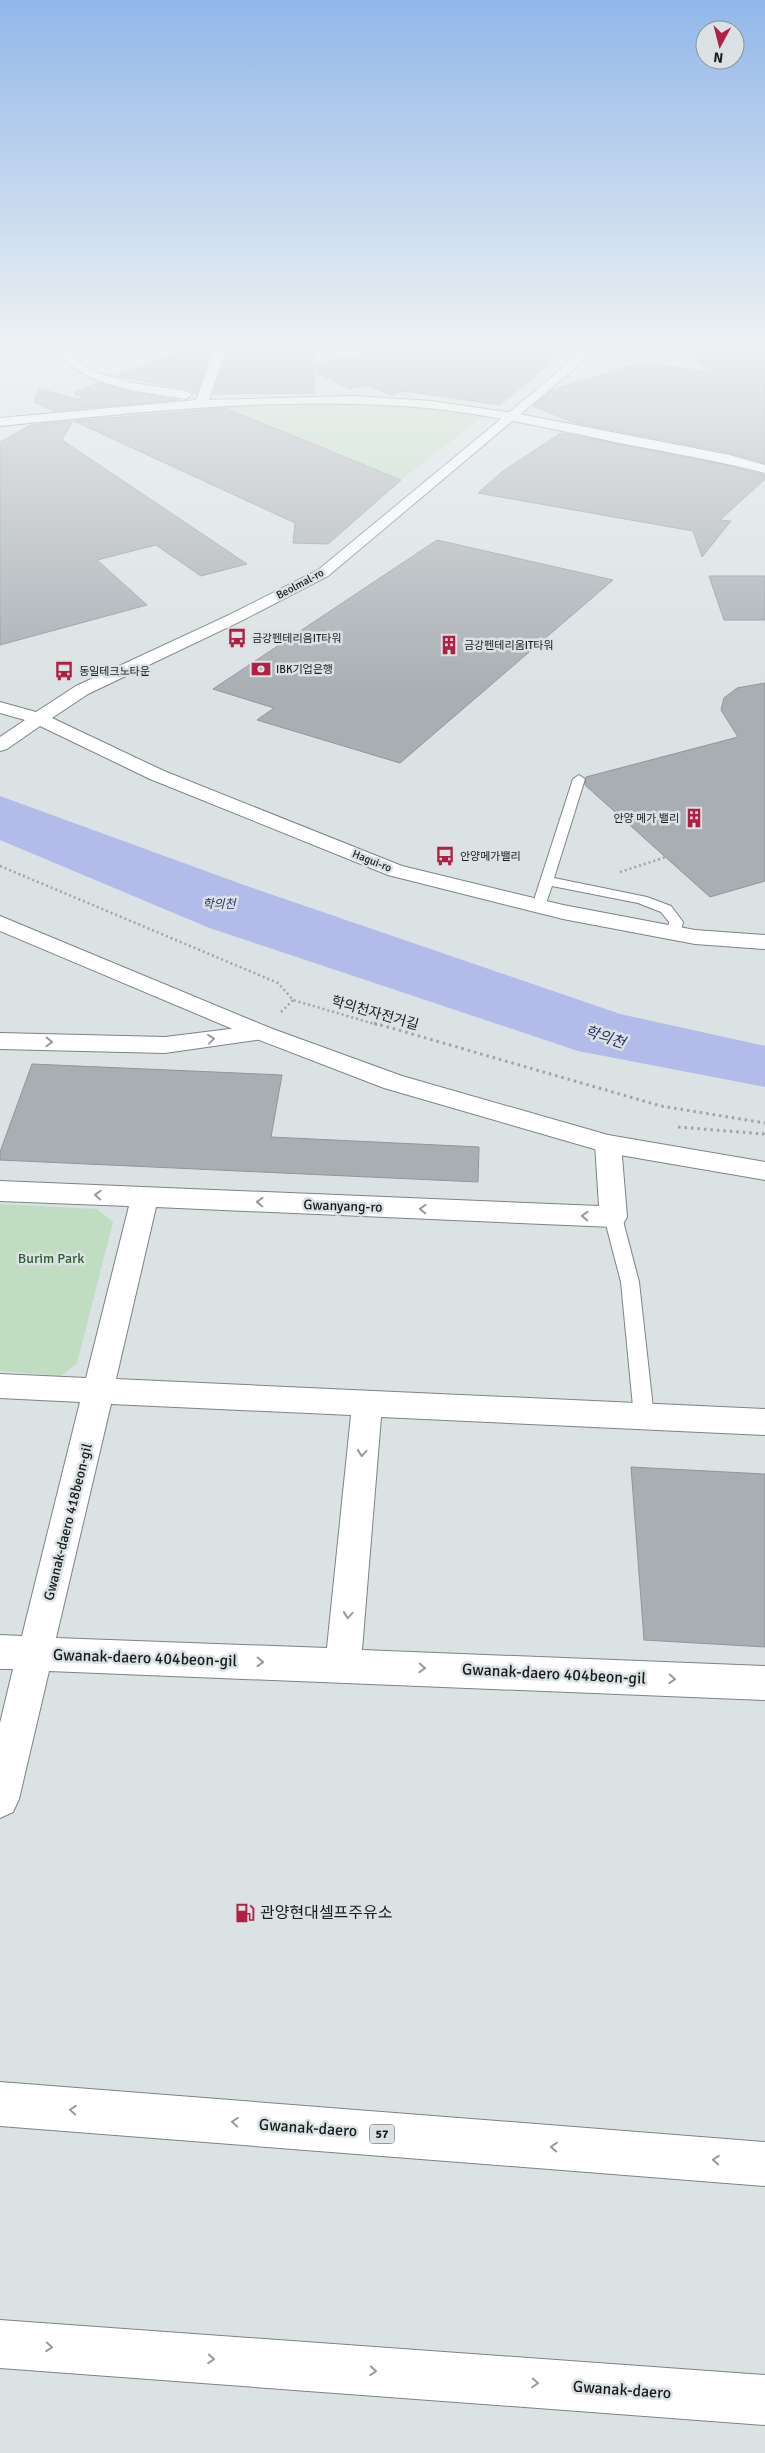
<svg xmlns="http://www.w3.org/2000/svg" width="765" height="2453" viewBox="0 0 765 2453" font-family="Signika,'Noto Sans KR',sans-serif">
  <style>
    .green { fill: #c0dcc1 }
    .water { fill: #b2bbea }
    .building { fill: #a9aeb3; stroke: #90969a }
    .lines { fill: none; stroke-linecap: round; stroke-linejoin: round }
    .service-casing { stroke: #7c8385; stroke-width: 2 }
    .minor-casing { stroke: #7c8385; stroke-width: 2 }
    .tertiary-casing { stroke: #7c8385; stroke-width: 2 }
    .primary-casing { stroke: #7c8385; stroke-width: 2 }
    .path-far1 { stroke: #9ea5a6; stroke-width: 2.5; stroke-dasharray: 2 3; stroke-linecap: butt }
    .path { stroke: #9ea5a6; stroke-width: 3; stroke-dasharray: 2.5 4; stroke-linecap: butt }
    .service { fill: #fff; fill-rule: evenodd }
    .minor { fill: #fff; fill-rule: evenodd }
    .tertiary { fill: #fff; fill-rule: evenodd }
    .primary { fill: #fff; fill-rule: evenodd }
    .oneway { stroke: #989999 }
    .labels { text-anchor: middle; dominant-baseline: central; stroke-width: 5; stroke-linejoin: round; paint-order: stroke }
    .far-street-label { font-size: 11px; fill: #191c1d; stroke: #dae2e4 }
    .far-poi-label { font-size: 11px; fill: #191c1d; stroke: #dae2e4; text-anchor: start }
    .far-water-label { font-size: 12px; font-style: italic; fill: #2a2f67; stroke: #dae2e4 }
    .shield { fill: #dae2e4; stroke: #535759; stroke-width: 1 }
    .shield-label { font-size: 12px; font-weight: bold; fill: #191c1d }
    .street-label { font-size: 14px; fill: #191c1d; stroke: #dae2e4 }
    .park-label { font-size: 14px; fill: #2b6131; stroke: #dae2e4 }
    .water-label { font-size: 15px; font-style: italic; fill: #2a2f67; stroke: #dae2e4 }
    .near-street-label { font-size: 16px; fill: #191c1d; stroke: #dae2e4 }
    .near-poi-label { font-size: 16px; fill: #191c1d; stroke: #dae2e4; text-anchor: start }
  </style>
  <rect width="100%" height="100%" fill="#dae2e4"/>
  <path class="green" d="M 384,402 L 417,405 L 484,416 L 401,480 L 218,405 Z
    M 0,1204 L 97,1209 L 113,1222 L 77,1363 L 61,1376 L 0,1371 Z"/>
  <path class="water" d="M 0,796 L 244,885 L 620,1014 L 765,1046 L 765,1087 L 578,1051 L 207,927 L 0,840 Z"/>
  <path class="building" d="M 191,348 L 212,348 L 196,394 L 186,389 L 116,376 Z
    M 228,348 L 314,348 L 314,364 L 393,348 L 568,348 L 500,405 L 404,391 L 392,395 L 367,385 L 350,389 L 314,371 L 314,393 L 213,394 Z
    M 679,348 L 765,348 L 765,463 L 730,453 L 575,423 L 533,406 L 552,390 L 640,363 L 712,372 Z
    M 99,383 L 131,392 L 178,400 L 53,411 L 34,402 L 39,389 L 78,399 L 85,395 L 75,395 L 74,392 Z
    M 225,408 L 401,480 L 328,544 L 293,543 L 295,523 L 74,421 Z
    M 73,421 L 62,440 L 247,564 L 201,576 L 156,545 L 97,560 L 147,605 L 0,645 L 0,442 L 31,425 Z
    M 561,433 L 729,466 L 765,475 L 765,479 L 720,520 L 731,521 L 702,557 L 693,531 L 478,493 L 503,471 Z
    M 437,540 L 613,580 L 400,763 L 257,720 L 274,708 L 213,689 Z
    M 709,576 L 765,576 L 765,620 L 724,620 Z
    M 765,683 L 765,881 L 710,897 L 585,785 L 586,777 L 738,737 L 721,710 L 724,698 L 737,688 Z
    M 32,1064 L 282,1075 L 271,1137 L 479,1147 L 478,1182 L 0,1160 L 0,1152 Z
    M 631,1467 L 765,1474 L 765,1647 L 644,1640 Z"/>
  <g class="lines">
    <defs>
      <path id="service" d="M 579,775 L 585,779 L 554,878 L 647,897 L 671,906 L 683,922 L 680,936 L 670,936 L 668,933 L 669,922 L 661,912 L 638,903 L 552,886 L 544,909 L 539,910 L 532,906 L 573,779 Z
        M 613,1211 L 619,1213 L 622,1217 L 639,1282 L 654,1417 L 651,1423 L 644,1425 L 637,1423 L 634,1417 L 621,1282 L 604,1217 L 607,1213 Z"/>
      <path id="minor" d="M 52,348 L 64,348 L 84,366 L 100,374 L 134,383 L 186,391 L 192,395 L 186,399 C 138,391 85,388 52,348 Z
        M 214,348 L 226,348 L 209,400 L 352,396 L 431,401 L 514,413 L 730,455 L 765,465 L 765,473 C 718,461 672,453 624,444 C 551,429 478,411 403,406 C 268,397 134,413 0,426 L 0,418 L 196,400 Z
        M 262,1025 L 270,1028 L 274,1033 L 270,1038 L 165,1053 L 0,1049 L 0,1033 L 165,1037 Z
        M 608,1135 L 617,1138 L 621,1144 L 627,1217 L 623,1224 L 613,1227 L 156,1207 L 116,1379 L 765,1409 L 765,1435 L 381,1417 L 362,1650 L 765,1666 L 765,1700 L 49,1671 L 19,1799 L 13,1812 L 0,1818 L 0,1723 L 13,1669 L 0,1669 L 0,1635 L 22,1636 L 80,1402 L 0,1398 L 0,1374 L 86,1378 L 129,1206 L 0,1201 L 0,1181 L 599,1206 L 595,1144 L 599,1138 ZM 111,1404 L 351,1415 L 327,1648 L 56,1638 Z"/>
      <path id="tertiary" d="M 575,348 L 587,348 L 586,355 L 572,371 L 328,576 L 241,621 L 88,694 L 52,718 L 164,771 L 402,866 L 563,905 L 695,930 L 765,935 L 765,949 L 695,944 L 563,919 L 388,875 L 150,779 L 40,726 L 7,749 L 0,751 L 0,737 L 25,720 L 0,713 L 0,702 L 36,712 L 76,686 L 229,615 L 318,570 L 564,367 L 574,354 Z
        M 0,916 L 270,1028 L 402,1076 L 608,1135 L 765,1162 L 765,1180 L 608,1153 L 384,1088 L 254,1038 L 0,931 Z"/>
      <path id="primary" d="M 0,2082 L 765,2142 L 765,2186 L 0,2126 Z
        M 0,2320 L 765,2375 L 765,2425 L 0,2368 Z"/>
    </defs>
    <use href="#service" class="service-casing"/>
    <use href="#minor" class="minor-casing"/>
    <use href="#tertiary" class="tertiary-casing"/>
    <use href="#primary" class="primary-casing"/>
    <path class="path-far1" d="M 0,866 L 278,983 L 293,1000 L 378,1025
      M 620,872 L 666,857
      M 281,1012 L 293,1000"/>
    <path class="path" d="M 374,1023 L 661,1106 L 765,1123
      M 678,1127 L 763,1134 L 765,1132"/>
    <use href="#service" class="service"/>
    <use href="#minor" class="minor"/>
    <use href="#tertiary" class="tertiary"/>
    <use href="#primary" class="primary"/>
  </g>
  <defs><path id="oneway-chevron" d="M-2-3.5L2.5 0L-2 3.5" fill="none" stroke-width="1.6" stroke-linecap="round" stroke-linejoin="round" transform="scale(1.25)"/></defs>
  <g class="oneway">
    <use href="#oneway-chevron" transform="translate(211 1039) rotate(-7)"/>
    <use href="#oneway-chevron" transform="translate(49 1042) rotate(2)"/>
    <use href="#oneway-chevron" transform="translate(98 1195) rotate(-177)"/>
    <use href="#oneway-chevron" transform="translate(260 1202) rotate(-178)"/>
    <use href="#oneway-chevron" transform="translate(423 1209) rotate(-178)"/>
    <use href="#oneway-chevron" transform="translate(585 1216) rotate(-178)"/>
    <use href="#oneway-chevron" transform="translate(362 1453) rotate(95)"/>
    <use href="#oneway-chevron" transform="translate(348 1615) rotate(95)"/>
    <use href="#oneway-chevron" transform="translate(260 1662) rotate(2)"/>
    <use href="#oneway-chevron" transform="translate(422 1668) rotate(3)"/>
    <use href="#oneway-chevron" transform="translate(672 1679) rotate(3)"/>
    <use href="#oneway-chevron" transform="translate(73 2110) rotate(-176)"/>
    <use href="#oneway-chevron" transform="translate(235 2122) rotate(-176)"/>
    <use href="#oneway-chevron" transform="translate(554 2147) rotate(-176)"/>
    <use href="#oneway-chevron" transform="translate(716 2160) rotate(-176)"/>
    <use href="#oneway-chevron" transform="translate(49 2347) rotate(4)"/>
    <use href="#oneway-chevron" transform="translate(211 2359) rotate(4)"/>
    <use href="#oneway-chevron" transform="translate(373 2371) rotate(4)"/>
    <use href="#oneway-chevron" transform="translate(535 2383) rotate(4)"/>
  </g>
  <linearGradient id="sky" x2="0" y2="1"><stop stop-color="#92b7e9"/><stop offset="0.5" stop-color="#eef2f3"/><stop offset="1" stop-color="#eef2f3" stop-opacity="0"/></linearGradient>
  <rect width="765" height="692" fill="url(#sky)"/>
  <defs>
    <symbol id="bus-bare" viewBox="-9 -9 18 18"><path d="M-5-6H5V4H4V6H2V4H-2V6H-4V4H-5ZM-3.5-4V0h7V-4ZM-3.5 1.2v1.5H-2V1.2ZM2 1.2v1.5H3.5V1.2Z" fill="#b21f43" stroke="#dae2e4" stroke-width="2.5" paint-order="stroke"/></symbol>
    <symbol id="building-bare" viewBox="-9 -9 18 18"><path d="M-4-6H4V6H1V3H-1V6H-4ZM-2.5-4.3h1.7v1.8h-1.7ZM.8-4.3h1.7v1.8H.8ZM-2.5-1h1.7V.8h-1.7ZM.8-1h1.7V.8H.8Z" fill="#b21f43" stroke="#dae2e4" stroke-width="2.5" paint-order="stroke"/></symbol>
    <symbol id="bank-bare" viewBox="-9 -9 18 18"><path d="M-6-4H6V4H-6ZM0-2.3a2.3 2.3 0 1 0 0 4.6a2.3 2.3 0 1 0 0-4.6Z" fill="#b21f43" stroke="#dae2e4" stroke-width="2.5" paint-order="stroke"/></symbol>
    <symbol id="fuel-bare" viewBox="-9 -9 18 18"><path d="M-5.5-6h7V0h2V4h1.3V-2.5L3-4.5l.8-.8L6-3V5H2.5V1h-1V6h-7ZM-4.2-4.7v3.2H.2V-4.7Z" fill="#b21f43" stroke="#dae2e4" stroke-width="2.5" paint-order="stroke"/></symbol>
  </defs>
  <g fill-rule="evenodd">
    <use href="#bus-bare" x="223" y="624" width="28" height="28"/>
    <use href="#building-bare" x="435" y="631" width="28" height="28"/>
    <use href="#bank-bare" x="247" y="655" width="28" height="28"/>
    <use href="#bus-bare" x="50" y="657" width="28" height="28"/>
    <use href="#building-bare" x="680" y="804" width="28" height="28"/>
    <use href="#bus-bare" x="431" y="842" width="28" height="28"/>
    <use href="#fuel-bare" x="231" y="1899" width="28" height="28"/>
  </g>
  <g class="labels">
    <g class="far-street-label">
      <text transform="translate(300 584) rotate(-28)">Beolmal-ro</text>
      <text transform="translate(372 861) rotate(22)">Hagui-ro</text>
    </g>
    <g class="far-poi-label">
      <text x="252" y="638">금강펜테리음IT타워</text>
      <text x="464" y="645">금강펜테리움IT타워</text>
      <text x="276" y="669">IBK기업은행</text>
      <text x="79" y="671">동일테크노타운</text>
      <text x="679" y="818" text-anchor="end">안양 메가 밸리</text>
      <text x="460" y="856">안양메가밸리</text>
    </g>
    <g class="far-water-label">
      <text x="219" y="904">학의천</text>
    </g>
    <rect class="shield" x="369.5" y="2124.5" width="25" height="19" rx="4"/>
    <g class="shield-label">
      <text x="382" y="2134">57</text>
    </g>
    <g class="street-label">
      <text transform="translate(375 1013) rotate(16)">학의천자전거길</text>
      <text transform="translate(343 1206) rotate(2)">Gwanyang-ro</text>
      <text transform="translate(68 1522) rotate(-76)">Gwanak-daero 418beon-gil</text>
    </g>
    <g class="park-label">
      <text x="51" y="1258">Burim Park</text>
    </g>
    <g class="water-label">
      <text transform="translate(605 1037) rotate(18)">학의천</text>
    </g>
    <g class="near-street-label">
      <text transform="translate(145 1658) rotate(2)">Gwanak-daero 404beon-gil</text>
      <text transform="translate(554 1674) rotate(3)">Gwanak-daero 404beon-gil</text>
      <text transform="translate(308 2128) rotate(4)">Gwanak-daero</text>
      <text transform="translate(622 2390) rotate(4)">Gwanak-daero</text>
    </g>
    <g class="near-poi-label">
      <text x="260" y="1913">관양현대셀프주유소</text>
    </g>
  </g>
  <g transform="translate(720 45) rotate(187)"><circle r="24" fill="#dae2e4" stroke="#8d9394"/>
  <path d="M0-4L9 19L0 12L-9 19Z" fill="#b21f43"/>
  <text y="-8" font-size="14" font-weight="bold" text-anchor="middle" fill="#191c1d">N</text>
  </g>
</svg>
